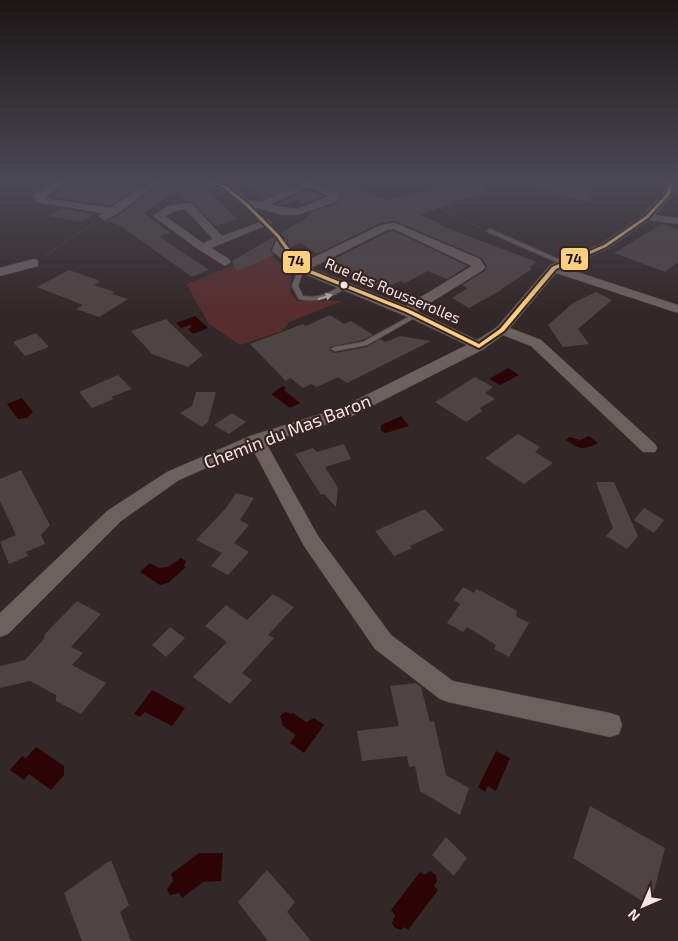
<svg xmlns="http://www.w3.org/2000/svg" width="678" height="941" viewBox="0 0 678 941" font-family="'Exo 2',sans-serif">
  <style>
    .green { fill: #572d2e }
    .water { fill: #2c0406 }
    .building { fill: #4e4444 }
    .lines { fill: none; stroke-linecap: round; stroke-linejoin: round }
    .lane-casing { stroke: #4d4343; stroke-width: 2 }
    .street-casing { stroke: #4d4343; stroke-width: 1 }
    .path { stroke: #6f6564; stroke-width: 2; stroke-dasharray: 0.5 2.5; stroke-linecap: butt }
    .lane { fill: #6d6160; fill-rule: evenodd }
    .street { fill: #6d6160; fill-rule: evenodd }
    .bus-1-casing { stroke: #382323; stroke-width: 4 }
    .bus-1 { fill: #fed07a; fill-rule: evenodd }
    .oneway { fill: #b8aaa9 }
    .bus-dot { fill: #f5e6e5; stroke: #382323; stroke-width: 2 }
    .labels { text-anchor: middle; dominant-baseline: central; stroke-width: 4.5; stroke-linejoin: round; paint-order: stroke }
    .far-street-label { font-size: 15px; fill: #f5e6e5; stroke: #382323 }
    .street-label { font-size: 18px; fill: #f5e6e5; stroke: #382323 }
    .line-badge { stroke: #382323; stroke-width: 2 }
    .pale-badge-label { font-size: 14px; text-anchor: middle; font-weight: bold; fill: #111 }
  </style>
  <rect width="100%" height="100%" fill="#332828"/>
  <path class="green" d="M 267,252 L 291,273 L 290,292 L 297,301 L 342,301 L 289,322 L 282,331 L 240,345 L 209,324 L 186,284 Z"/>
  <path class="water" d="M 195,316 L 208,328 L 193,334 L 188,329 L 192,327 L 190,325 L 181,328 L 176,323 Z
    M 508,368 L 519,375 L 500,385 L 489,379 Z
    M 283,386 L 286,388 L 284,390 L 300,403 L 290,408 L 271,394 Z
    M 22,398 L 33,412 L 27,418 L 18,419 L 7,404 Z
    M 401,416 L 409,426 L 386,433 L 381,431 L 381,425 Z
    M 589,436 L 598,443 C 583,451 579,449 566,440 L 570,437 L 580,440 Z
    M 181,558 L 186,561 L 184,566 L 186,567 L 168,583 L 160,585 L 140,572 L 150,563 L 159,568 L 168,567 Z
    M 152,690 L 185,708 L 172,726 L 145,712 L 140,717 L 134,714 Z
    M 285,712 L 291,714 L 293,713 L 306,722 L 314,718 L 324,725 L 304,753 L 290,743 L 296,735 L 283,726 L 280,716 Z
    M 36,747 L 64,766 L 64,775 L 51,790 L 29,774 L 24,780 L 10,770 L 22,756 L 26,758 Z
    M 496,751 L 510,758 L 496,791 L 488,786 L 485,792 L 478,787 Z
    M 199,853 L 223,853 L 221,881 L 203,882 L 182,898 L 179,893 L 170,895 L 167,890 L 173,880 L 171,874 Z
    M 430,871 L 436,875 L 437,881 L 434,886 L 438,890 L 408,930 L 405,927 L 401,930 L 395,928 L 392,923 L 395,915 L 391,910 L 420,872 L 424,875 Z"/>
  <path class="building" d="M 78,179 L 150,179 L 110,206 L 53,197 L 62,192 L 57,191 Z
    M 166,179 L 201,184 L 237,219 L 215,226 L 193,203 L 188,201 L 177,190 L 144,213 L 170,233 L 159,236 L 209,270 L 192,277 L 119,225 L 105,221 L 118,216 Z
    M 241,179 L 330,179 L 388,201 L 396,197 L 483,183 L 485,191 L 420,215 L 442,224 L 439,225 L 537,262 L 529,267 L 532,269 L 501,289 L 503,289 L 469,308 L 452,298 L 468,288 L 462,285 L 485,271 L 487,266 L 482,258 L 395,221 L 380,223 L 317,254 L 301,243 L 286,249 L 288,240 L 285,237 L 277,237 L 270,250 L 274,255 L 237,271 L 232,261 L 306,218 L 311,212 L 337,204 L 341,196 L 318,181 L 304,180 L 263,199 Z
    M 531,179 L 581,181 L 594,204 L 530,184 Z
    M 306,190 L 324,196 L 301,205 L 299,199 L 281,205 L 277,204 Z
    M 61,208 L 94,214 L 82,222 L 49,216 Z
    M 662,224 L 678,229 L 678,262 L 665,272 L 614,253 Z
    M 394,231 L 468,266 L 447,279 L 428,271 L 405,283 L 400,281 L 385,289 L 377,285 L 374,287 L 347,273 L 344,274 L 328,262 L 388,232 Z
    M 69,270 L 100,281 L 94,285 L 115,292 L 112,294 L 128,299 L 99,317 L 76,309 L 83,305 L 37,287 Z
    M 596,292 L 612,300 L 578,329 L 589,344 L 563,347 L 548,325 L 573,303 Z
    M 330,315 L 344,324 L 351,321 L 373,335 L 362,340 L 330,347 L 329,350 L 334,353 L 367,347 L 380,339 L 385,342 L 400,336 L 431,341 L 347,383 L 338,377 L 317,387 L 311,384 L 303,388 L 290,378 L 286,381 L 250,344 L 303,324 L 306,326 Z
    M 166,319 L 203,355 L 188,367 L 152,354 L 131,331 Z
    M 36,333 L 49,347 L 25,356 L 13,342 Z
    M 118,375 L 132,389 L 111,397 L 114,399 L 92,408 L 79,392 Z
    M 475,377 L 493,387 L 485,393 L 495,399 L 480,408 L 482,411 L 466,422 L 435,402 Z
    M 196,392 L 216,392 L 208,422 L 202,427 L 180,413 L 192,406 Z
    M 232,413 L 246,422 L 229,434 L 214,425 Z
    M 518,434 L 540,447 L 535,452 L 553,463 L 524,484 L 485,458 Z
    M 344,444 L 351,459 L 325,467 L 338,488 L 336,507 L 324,494 L 321,495 L 295,454 L 313,448 L 317,452 Z
    M 21,470 L 50,525 L 41,535 L 45,544 L 26,552 L 28,556 L 9,564 L 0,542 L 16,535 L 0,501 L 0,479 Z
    M 596,482 L 614,482 L 638,536 L 627,549 L 606,536 L 613,528 Z
    M 236,493 L 254,498 L 240,520 L 249,525 L 234,543 L 249,552 L 228,575 L 211,566 L 222,553 L 196,540 L 226,508 Z
    M 644,508 L 664,520 L 654,533 L 634,520 Z
    M 425,509 L 444,530 L 410,546 L 412,548 L 394,556 L 375,531 Z
    M 463,587 L 474,593 L 476,589 L 483,592 L 517,611 L 516,616 L 529,623 L 509,657 L 494,649 L 496,645 L 467,627 L 463,632 L 447,623 L 460,604 L 454,600 Z
    M 273,594 L 294,607 L 268,635 L 274,638 L 242,673 L 252,680 L 230,704 L 193,677 L 227,642 L 205,626 L 226,605 L 247,620 Z
    M 77,601 L 101,614 L 71,647 L 83,653 L 72,665 L 106,683 L 81,714 L 56,701 L 56,695 L 30,681 L 0,688 L 0,666 L 25,660 L 44,639 L 45,634 Z
    M 170,627 L 185,638 L 166,657 L 152,645 Z
    M 416,683 L 421,687 L 430,722 L 434,721 L 446,775 L 469,788 L 460,815 L 420,791 L 415,766 L 409,767 L 407,756 L 362,761 L 357,731 L 399,726 L 390,686 Z
    M 590,806 L 665,848 L 650,906 L 573,858 Z
    M 446,837 L 467,858 L 454,876 L 432,855 Z
    M 111,860 L 129,905 L 120,912 L 131,941 L 82,941 L 64,893 Z
    M 267,870 L 295,902 L 287,912 L 311,941 L 268,941 L 238,902 Z"/>
  <g class="lines">
    <defs>
      <path id="lane" d="M 490,229 L 567,263 L 568,264 L 563,265 L 488,232 L 487,231 Z
        M 299,267 L 304,268 L 298,286 L 303,296 C 318,299 330,293 342,285 L 347,286 C 334,298 316,303 299,299 L 292,286 Z
        M 416,313 L 418,314 L 418,316 L 367,345 L 335,351 L 331,349 L 335,347 L 363,342 Z"/>
      <path id="street" d="M 60,179 L 71,179 L 44,198 L 110,208 L 153,179 L 164,179 L 117,214 L 104,220 L 99,217 L 102,213 L 36,202 L 33,196 L 34,194 Z
        M 198,179 L 211,179 L 235,189 L 247,200 L 260,202 L 304,182 L 317,183 L 339,195 L 336,202 L 297,215 L 282,215 L 255,207 L 257,210 L 252,213 L 227,193 ZM 306,188 L 312,188 L 329,196 L 297,209 L 270,205 Z
        M 666,179 L 676,179 L 674,193 L 655,215 L 678,218 L 678,224 L 649,220 L 609,248 L 565,268 L 678,305 L 678,313 L 556,273 L 510,328 L 541,340 L 655,444 L 657,448 L 655,452 L 643,452 L 531,346 L 503,335 L 484,349 L 352,416 L 266,443 L 318,536 L 391,635 L 453,681 L 610,713 L 619,716 L 622,725 L 619,734 L 610,737 L 448,702 L 440,699 L 375,649 L 304,546 L 252,448 L 179,480 L 121,521 L 8,634 L 0,637 L 0,613 L 107,511 L 167,472 L 250,436 L 340,408 L 467,345 L 410,318 L 297,271 L 272,251 L 277,239 L 285,239 L 287,241 L 284,250 L 302,263 L 381,225 L 395,223 L 480,259 L 485,267 L 483,270 L 417,311 L 477,340 L 497,327 L 550,265 L 601,244 L 643,215 L 664,192 ZM 394,229 L 472,266 L 406,306 L 311,268 L 387,230 Z
        M 188,203 L 192,204 L 222,236 L 263,221 L 267,220 L 272,223 L 211,248 L 229,259 L 231,262 L 225,266 L 198,249 L 153,216 L 168,206 ZM 185,209 L 213,239 L 203,243 L 165,216 L 175,211 Z
        M 34,259 L 38,260 L 38,266 L 0,276 L 0,268 Z"/>
    </defs>
    <use href="#lane" class="lane-casing"/>
    <use href="#street" class="street-casing"/>
    <path class="path" d="M 400,179 L 451,215 L 480,227
      M 87,194 L 109,179
      M 45,256 L 94,223"/>
    <use href="#lane" class="lane"/>
    <use href="#street" class="street"/>
    <defs>
      <path id="bus-1" d="M 201,179 L 206,179 L 226,186 L 247,203 L 279,235 L 303,267 L 410,310 L 479,344 L 500,329 L 552,267 L 604,245 L 646,216 L 667,193 L 669,179 L 673,179 L 671,193 L 648,218 L 606,247 L 556,269 L 504,331 L 479,348 L 406,312 L 299,269 L 277,237 L 245,205 L 224,188 Z"/>
    </defs>
    <use href="#bus-1" class="bus-1-casing"/>
    <use href="#bus-1" class="bus-1"/>
  </g>
  <defs><path id="oneway-solid" d="M-6-.8H1V-3.2L6.5 0L1 3.2V.8H-6Z" transform="scale(1.25)"/></defs>
  <use class="oneway" href="#oneway-solid" transform="translate(325 297) rotate(-17)"/>
  <linearGradient id="sky" x2="0" y2="1"><stop stop-color="#1c1616"/><stop offset="0.58" stop-color="#4a4853"/><stop offset="1" stop-color="#4a4853" stop-opacity="0"/></linearGradient>
  <rect width="678" height="311" fill="url(#sky)"/>
  <circle class="bus-dot" cx="344" cy="285" r="4.5"/>
  <g class="labels">
    <g class="far-street-label">
      <text transform="translate(393 290) rotate(23)">Rue des Rousserolles</text>
    </g>
    <g class="street-label">
      <text transform="translate(287 431) rotate(-21)">Chemin du Mas Baron</text>
    </g>
  </g>
  <g class="line-badge">
    <rect x="560" y="247" width="29" height="24" rx="5" fill="#fed07a"/>
    <rect x="282" y="250" width="29" height="24" rx="5" fill="#fed07a"/>
  </g>
  <g class="pale-badge-label">
    <text x="574" y="264">74</text>
    <text x="296" y="266">74</text>
  </g>
  <g transform="translate(643 906) rotate(225)" stroke="#382323" stroke-width="4" paint-order="stroke">
  <path d="M0-4L9 19L0 12L-9 19Z" fill="#f5e6e5"/>
  <text y="-8" font-size="14" font-weight="bold" text-anchor="middle" fill="#f5e6e5">N</text>
  </g>
</svg>
